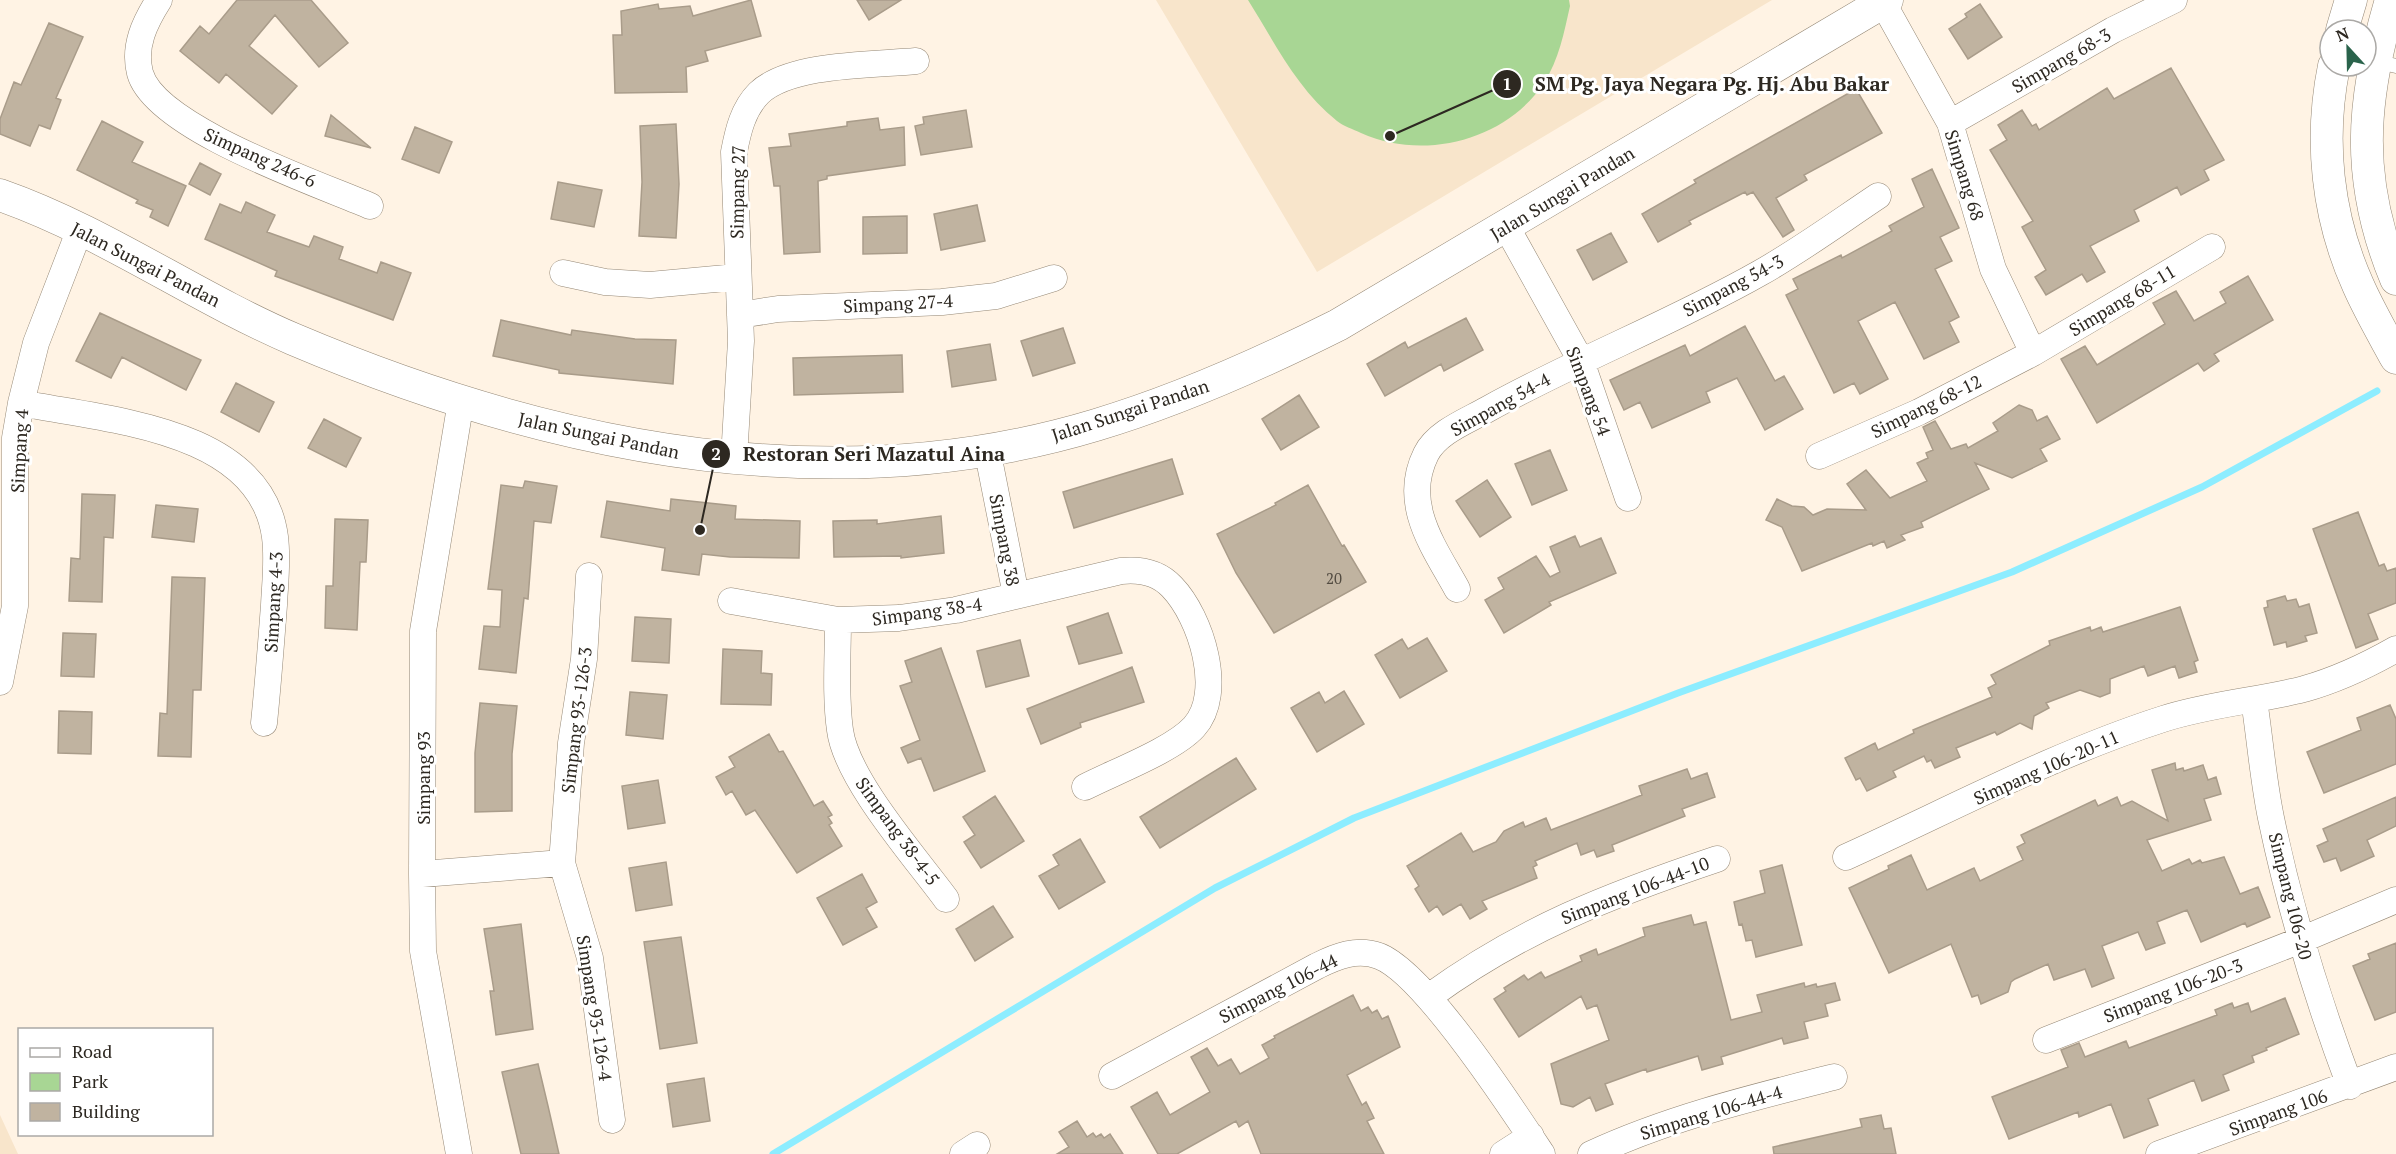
<svg xmlns="http://www.w3.org/2000/svg" width="2396" height="1154" viewBox="0 0 2396 1154" font-family="'PT Serif',serif">
  <style>
    .built { fill: #f8e5cb }
    .green { fill: #a8d694 }
    .lines { fill: none; stroke-linecap: round; stroke-linejoin: round }
    .stream { stroke: #8dedff; stroke-width: 7 }
    .building { fill: #c0b3a0; stroke: #a99c8a; stroke-width: 1.5 }
    .service-casing { stroke: #958876; stroke-width: 15 }
    .minor-casing { stroke: #958876; stroke-width: 27 }
    .tertiary-casing { stroke: #958876; stroke-width: 33 }
    .service { stroke: #fff; stroke-width: 14 }
    .minor { stroke: #fff; stroke-width: 26 }
    .tertiary { stroke: #fff; stroke-width: 32 }
    .labels { text-anchor: middle; dominant-baseline: central; stroke-width: 6; stroke-linejoin: round; paint-order: stroke }
    .number-label { font-size: 15px; fill: #524b41 }
    .street-label { font-size: 18px; fill: #2d2821; stroke: #fff }
    .leader { fill: none; stroke: #2d2821; stroke-width: 2 }
    .callout-dot { fill: #2d2821; stroke: #fff; stroke-width: 2 }
    .mark-label { font-size: 18px; text-anchor: middle; font-weight: bold; fill: #fff }
    .callout-label { font-size: 20px; text-anchor: middle; font-weight: bold; fill: #2d2821; stroke: #fff; stroke-width: 6; stroke-linejoin: round; paint-order: stroke }
  </style>
  <rect width="100%" height="100%" fill="#fff3e4"/>
  <path class="built" d="M 1156,0 L 1772,0 L 1317,272 Z
    M 0,1115 L 18,1154 L 0,1154 Z"/>
  <path class="green" d="M 1248,0 L 1569,0 L 1570,6 C 1564,33 1559,59 1544,83 C 1505,141 1423,161 1361,133 C 1353,129 1343,126 1337,121 C 1297,89 1275,43 1248,0 Z"/>
  <g class="lines">
    <path class="stream" d="M 773,1154 L 1215,888 L 1354,818 L 1678,693 L 2012,572 L 2202,487 L 2377,391"/>
  </g>
  <path class="building" d="M 237,0 L 311,0 L 348,43 L 319,67 L 275,15 L 249,46 L 297,86 L 272,114 L 226,74 L 219,83 L 180,51 L 200,26 L 209,34 Z
    M 751,0 L 761,36 L 705,51 L 708,61 L 686,67 L 687,92 L 615,93 L 613,35 L 622,35 L 621,11 L 658,4 L 659,9 L 690,6 L 693,16 Z
    M 857,0 L 901,0 L 869,20 Z
    M 1980,4 L 2002,37 L 1968,59 L 1949,29 L 1967,17 L 1965,14 Z
    M 49,23 L 83,37 L 56,98 L 61,100 L 50,129 L 39,125 L 30,146 L 0,134 L 0,119 L 14,82 L 21,85 Z
    M 2171,68 L 2224,160 L 2204,170 L 2209,180 L 2181,195 L 2177,187 L 2134,210 L 2139,221 L 2090,246 L 2105,272 L 2087,282 L 2082,274 L 2046,295 L 2035,277 L 2046,270 L 2022,227 L 2033,221 L 1990,150 L 2007,140 L 1998,125 L 2022,110 L 2032,126 L 2036,124 L 2039,130 L 2107,88 L 2114,99 Z
    M 1856,89 L 1882,133 L 1804,175 L 1807,180 L 1776,198 L 1794,230 L 1783,237 L 1753,192 L 1747,195 L 1745,192 L 1689,221 L 1691,224 L 1658,242 L 1642,214 L 1696,183 L 1694,180 Z
    M 966,110 L 972,147 L 921,155 L 915,126 L 924,124 L 923,117 Z
    M 331,115 L 371,148 L 325,136 Z
    M 878,118 L 880,130 L 904,127 L 905,165 L 827,176 L 827,179 L 818,181 L 820,252 L 784,254 L 780,186 L 774,186 L 769,148 L 791,146 L 789,134 L 847,126 L 847,122 Z
    M 102,121 L 143,142 L 132,162 L 186,186 L 168,226 L 150,217 L 153,210 L 136,203 L 138,200 L 77,170 Z
    M 676,124 L 679,184 L 676,238 L 639,236 L 642,182 L 640,126 Z
    M 415,127 L 452,142 L 439,173 L 402,159 Z
    M 200,163 L 221,174 L 210,195 L 189,184 Z
    M 1932,169 L 1959,228 L 1940,237 L 1952,261 L 1935,269 L 1959,317 L 1949,322 L 1959,342 L 1924,359 L 1895,302 L 1858,321 L 1888,379 L 1860,394 L 1854,383 L 1834,393 L 1786,295 L 1798,289 L 1793,279 L 1841,255 L 1842,258 L 1892,231 L 1889,226 L 1924,207 L 1912,179 Z
    M 558,182 L 602,190 L 594,227 L 551,219 Z
    M 246,202 L 275,215 L 267,232 L 309,247 L 314,236 L 343,247 L 339,259 L 377,273 L 381,262 L 411,273 L 393,320 L 275,276 L 277,271 L 205,239 L 220,204 L 241,213 Z
    M 977,205 L 985,241 L 941,250 L 934,214 Z
    M 907,216 L 907,253 L 863,254 L 863,217 Z
    M 1611,233 L 1627,262 L 1593,280 L 1577,250 Z
    M 2248,276 L 2273,320 L 2214,354 L 2219,361 L 2204,371 L 2198,363 L 2097,423 L 2061,359 L 2085,346 L 2097,365 L 2165,324 L 2153,303 L 2176,291 L 2194,321 L 2226,303 L 2220,292 Z
    M 100,313 L 201,360 L 186,390 L 122,357 L 111,378 L 76,361 Z
    M 1466,318 L 1483,350 L 1444,371 L 1441,364 L 1385,396 L 1367,364 L 1405,342 L 1408,348 Z
    M 501,320 L 571,335 L 572,330 L 635,339 L 676,340 L 673,384 L 559,373 L 559,370 L 493,356 Z
    M 1745,326 L 1775,381 L 1784,376 L 1803,409 L 1765,430 L 1737,378 L 1706,392 L 1710,402 L 1652,428 L 1640,402 L 1624,410 L 1610,380 L 1685,345 L 1690,356 Z
    M 1063,328 L 1075,363 L 1033,376 L 1021,341 Z
    M 990,344 L 996,380 L 952,387 L 947,351 Z
    M 902,355 L 903,392 L 794,395 L 793,358 Z
    M 236,383 L 274,402 L 259,432 L 221,412 Z
    M 1299,395 L 1319,427 L 1281,450 L 1262,419 Z
    M 2019,405 L 2032,410 L 2037,421 L 2047,416 L 2060,439 L 2040,449 L 2047,461 L 2012,478 L 1975,463 L 1989,489 L 1921,522 L 1923,527 L 1901,535 L 1905,540 L 1887,548 L 1884,541 L 1873,546 L 1872,543 L 1802,571 L 1782,527 L 1766,520 L 1777,499 L 1792,506 L 1804,507 L 1813,515 L 1827,509 L 1866,510 L 1847,484 L 1866,470 L 1890,498 L 1927,481 L 1917,463 L 1928,458 L 1926,453 L 1933,450 L 1923,427 L 1935,421 L 1951,449 L 1966,444 L 1968,448 L 1998,431 L 1993,423 Z
    M 324,419 L 361,438 L 346,467 L 308,448 Z
    M 1550,450 L 1567,490 L 1532,505 L 1515,464 Z
    M 1172,459 L 1183,494 L 1074,528 L 1063,492 Z
    M 1487,480 L 1511,517 L 1480,537 L 1456,501 Z
    M 525,481 L 557,486 L 551,523 L 534,521 L 528,599 L 524,598 L 516,673 L 479,669 L 484,626 L 500,627 L 502,590 L 488,589 L 501,485 L 523,488 Z
    M 1308,485 L 1342,546 L 1344,545 L 1366,582 L 1274,633 L 1236,573 L 1217,534 L 1276,505 L 1275,503 Z
    M 82,494 L 115,495 L 113,538 L 104,537 L 102,602 L 69,601 L 71,558 L 80,559 Z
    M 671,499 L 736,506 L 735,519 L 800,521 L 799,558 L 730,557 L 702,554 L 699,575 L 662,570 L 665,548 L 601,537 L 607,501 L 670,511 Z
    M 156,505 L 198,509 L 194,542 L 152,537 Z
    M 2358,512 L 2379,566 L 2384,564 L 2387,571 L 2396,568 L 2396,603 L 2368,614 L 2378,639 L 2356,648 L 2313,529 Z
    M 941,516 L 944,553 L 901,558 L 901,556 L 834,557 L 833,521 L 877,520 L 877,524 Z
    M 335,519 L 368,520 L 366,562 L 360,562 L 357,630 L 325,628 L 326,586 L 333,586 Z
    M 1575,536 L 1580,547 L 1601,538 L 1616,573 L 1549,602 L 1551,605 L 1504,633 L 1485,600 L 1504,589 L 1498,578 L 1536,556 L 1550,577 L 1560,572 L 1550,547 Z
    M 172,577 L 205,578 L 201,690 L 193,690 L 191,757 L 158,756 L 160,713 L 167,714 Z
    M 2285,596 L 2287,601 L 2296,599 L 2299,607 L 2309,604 L 2317,633 L 2305,636 L 2307,641 L 2287,647 L 2286,642 L 2274,645 L 2264,608 L 2268,607 L 2267,601 Z
    M 2180,607 L 2198,660 L 2194,662 L 2197,672 L 2179,678 L 2175,666 L 2148,676 L 2144,666 L 2110,679 L 2110,693 L 2100,697 L 2080,690 L 2046,703 L 2049,708 L 2034,716 L 2032,729 L 2020,723 L 1997,735 L 1995,732 L 1956,748 L 1960,757 L 1935,768 L 1931,760 L 1927,762 L 1924,756 L 1893,771 L 1896,777 L 1867,791 L 1860,778 L 1856,780 L 1845,758 L 1875,743 L 1878,750 L 1914,733 L 1913,730 L 1992,697 L 1988,688 L 1996,684 L 1991,675 L 2050,645 L 2049,641 L 2090,627 L 2091,631 L 2101,627 L 2103,632 Z
    M 1108,613 L 1122,653 L 1079,664 L 1067,627 Z
    M 635,617 L 671,619 L 669,663 L 632,661 Z
    M 63,633 L 96,634 L 94,677 L 61,676 Z
    M 1427,638 L 1447,671 L 1400,698 L 1375,655 L 1402,639 L 1408,649 Z
    M 1020,640 L 1029,676 L 986,687 L 977,651 Z
    M 941,648 L 985,771 L 934,791 L 921,758 L 908,763 L 901,748 L 920,740 L 900,686 L 912,682 L 905,661 Z
    M 723,649 L 762,651 L 761,673 L 772,674 L 771,705 L 721,704 Z
    M 1132,667 L 1144,702 L 1080,723 L 1081,727 L 1041,744 L 1027,709 Z
    M 1344,691 L 1364,724 L 1317,752 L 1291,708 L 1319,692 L 1325,703 Z
    M 630,692 L 667,695 L 663,739 L 626,735 Z
    M 480,703 L 517,706 L 512,754 L 512,811 L 475,812 L 475,753 Z
    M 2390,705 L 2396,719 L 2396,764 L 2324,793 L 2307,752 L 2361,730 L 2357,718 Z
    M 59,711 L 92,712 L 91,754 L 58,753 Z
    M 769,734 L 779,752 L 783,751 L 814,806 L 823,801 L 832,815 L 828,817 L 832,823 L 829,825 L 842,846 L 797,873 L 755,810 L 746,815 L 732,791 L 726,795 L 716,777 L 735,767 L 729,757 Z
    M 1236,758 L 1256,789 L 1160,848 L 1140,817 Z
    M 2175,763 L 2176,770 L 2183,768 L 2184,771 L 2203,765 L 2208,780 L 2216,777 L 2221,794 L 2204,799 L 2211,820 L 2147,840 L 2162,871 L 2189,859 L 2192,864 L 2200,860 L 2202,863 L 2224,857 L 2240,894 L 2258,887 L 2270,917 L 2247,927 L 2245,923 L 2201,942 L 2187,910 L 2157,922 L 2165,943 L 2146,950 L 2138,932 L 2102,946 L 2114,978 L 2092,987 L 2085,969 L 2054,980 L 2048,964 L 2015,979 L 2011,982 L 2008,992 L 1981,1004 L 1978,995 L 1972,997 L 1951,944 L 1889,973 L 1849,888 L 1889,869 L 1888,866 L 1911,855 L 1927,890 L 1974,868 L 1980,881 L 2023,860 L 2017,847 L 2025,843 L 2021,835 L 2095,800 L 2098,806 L 2117,797 L 2121,806 L 2132,801 L 2168,821 L 2152,770 Z
    M 1687,769 L 1691,779 L 1707,773 L 1715,797 L 1682,809 L 1685,816 L 1612,845 L 1614,851 L 1597,857 L 1594,850 L 1581,855 L 1577,843 L 1535,861 L 1537,865 L 1533,867 L 1537,878 L 1482,901 L 1487,909 L 1470,919 L 1461,904 L 1443,915 L 1437,906 L 1429,912 L 1415,889 L 1419,886 L 1407,866 L 1461,833 L 1473,852 L 1496,842 L 1504,831 L 1523,822 L 1525,827 L 1546,818 L 1551,830 L 1642,795 L 1639,786 Z
    M 658,780 L 665,823 L 628,829 L 622,786 Z
    M 995,796 L 1024,841 L 981,868 L 964,842 L 975,835 L 963,817 Z
    M 2396,797 L 2396,826 L 2367,840 L 2374,856 L 2341,871 L 2336,858 L 2324,862 L 2317,846 L 2328,841 L 2323,829 Z
    M 1080,839 L 1105,882 L 1059,909 L 1039,876 L 1059,865 L 1053,855 Z
    M 666,862 L 672,905 L 636,911 L 629,868 Z
    M 1782,865 L 1802,945 L 1756,957 L 1752,940 L 1746,941 L 1742,924 L 1739,925 L 1734,902 L 1765,893 L 1760,871 Z
    M 862,874 L 877,902 L 866,908 L 877,927 L 843,945 L 817,898 Z
    M 993,906 L 1013,937 L 975,961 L 956,929 Z
    M 1691,915 L 1694,925 L 1706,922 L 1731,1020 L 1762,1012 L 1757,995 L 1804,983 L 1805,987 L 1816,984 L 1817,987 L 1835,983 L 1840,1000 L 1825,1004 L 1828,1016 L 1804,1022 L 1808,1038 L 1784,1044 L 1782,1038 L 1721,1057 L 1723,1064 L 1702,1070 L 1698,1056 L 1647,1072 L 1646,1069 L 1605,1084 L 1613,1104 L 1596,1111 L 1590,1097 L 1573,1107 L 1561,1104 L 1551,1064 L 1609,1040 L 1597,1005 L 1587,1009 L 1581,996 L 1519,1037 L 1494,999 L 1506,991 L 1504,988 L 1524,975 L 1528,980 L 1541,972 L 1545,978 L 1582,961 L 1580,956 L 1596,949 L 1598,955 L 1645,936 L 1643,928 Z
    M 521,924 L 533,1029 L 496,1035 L 490,991 L 494,991 L 484,929 Z
    M 681,937 L 697,1043 L 660,1049 L 644,942 Z
    M 2396,943 L 2396,1012 L 2375,1020 L 2353,966 L 2370,959 L 2368,954 Z
    M 1353,995 L 1361,1011 L 1368,1007 L 1372,1013 L 1377,1010 L 1382,1019 L 1388,1016 L 1400,1047 L 1347,1075 L 1362,1105 L 1366,1102 L 1374,1118 L 1367,1121 L 1384,1154 L 1261,1154 L 1248,1121 L 1239,1127 L 1236,1121 L 1177,1154 L 1158,1154 L 1131,1107 L 1157,1092 L 1170,1115 L 1210,1092 L 1191,1057 L 1207,1048 L 1218,1066 L 1231,1059 L 1240,1074 L 1269,1058 L 1262,1045 L 1275,1038 L 1274,1036 Z
    M 2285,998 L 2299,1034 L 2266,1048 L 2267,1050 L 2252,1056 L 2254,1062 L 2223,1075 L 2229,1090 L 2202,1101 L 2194,1080 L 2148,1099 L 2158,1125 L 2124,1138 L 2111,1104 L 2079,1117 L 2078,1112 L 2009,1139 L 1992,1097 L 2068,1067 L 2061,1050 L 2079,1043 L 2085,1057 L 2126,1041 L 2129,1048 L 2217,1015 L 2215,1010 L 2232,1003 L 2234,1008 L 2248,1003 L 2251,1012 Z
    M 538,1064 L 548,1106 L 559,1154 L 521,1154 L 502,1072 Z
    M 704,1078 L 710,1121 L 673,1127 L 667,1084 Z
    M 1881,1115 L 1884,1129 L 1891,1128 L 1896,1154 L 1774,1154 L 1773,1147 L 1862,1127 L 1860,1119 Z
    M 1077,1121 L 1087,1137 L 1093,1133 L 1096,1137 L 1101,1134 L 1104,1138 L 1110,1134 L 1123,1154 L 1057,1154 L 1069,1147 L 1059,1132 Z"/>
  <g class="lines">
    <defs>
      <path id="service" d="M 2374,61 L 2396,66"/>
      <path id="minor" d="M 159,0 C 145,22 133,46 140,73 C 155,128 319,184 370,206
        M 1883,3 L 1950,123 L 1993,269 L 2033,353
        M 1950,123 L 2113,30 L 2174,0
        M 1506,226 L 1581,361 L 1628,498
        M 563,273 L 605,282 L 650,285 L 737,277
        M 740,315 L 778,309 L 942,302 L 996,296 L 1054,278
        M 21,403 C 105,420 261,428 275,537 C 278,560 275,583 274,605 C 271,645 268,684 264,723
        M 987,449 L 1016,595
        M 1819,456 L 1919,412 L 2033,353 L 2212,247
        M 734,458 L 741,341 L 734,152 C 738,131 743,109 759,93 C 791,63 874,65 916,61
        M 589,576 L 584,659 L 571,743 L 562,863 L 590,958 L 612,1120
        M 1457,589 C 1434,547 1401,504 1426,454 C 1437,432 1467,421 1488,409 C 1576,360 1672,323 1760,273 C 1801,250 1839,222 1878,196
        M 731,601 L 838,620 L 899,618 L 956,610 L 1121,571 C 1140,569 1159,573 1172,587 C 1201,617 1225,693 1194,727 C 1173,750 1114,772 1085,787
        M 838,620 C 838,656 835,695 840,730 C 846,779 916,858 946,899
        M 0,682 L 15,606 L 15,438 L 21,403 L 36,343 L 80,229
        M 2254,700 C 2260,739 2263,779 2271,818 C 2290,909 2317,998 2350,1086
        M 1846,857 C 1950,810 2054,754 2163,719 C 2209,704 2257,701 2304,689 C 2336,680 2368,665 2396,649
        M 422,874 L 562,863
        M 1430,996 C 1522,929 1610,895 1717,859
        M 2046,1040 L 2301,940 L 2396,900
        M 1112,1076 L 1317,966 C 1337,956 1357,948 1379,956 C 1424,973 1513,1110 1542,1154
        M 459,1154 L 423,951 L 422,874 L 423,631 L 461,401
        M 963,1154 L 977,1145
        M 1503,1154 L 1531,1136
        M 1591,1154 C 1669,1118 1751,1098 1834,1077
        M 2159,1154 L 2396,1067"/>
      <path id="tertiary" d="M 2391,0 C 2361,101 2355,180 2396,279
        M 2342,30 L 2351,0
        M 2334,66 C 2319,140 2327,216 2358,285 C 2369,310 2383,334 2396,358
        M 0,195 C 103,231 193,296 293,339 C 545,446 827,506 1096,425 C 1180,400 1260,364 1338,325 L 1887,0"/>
    </defs>
    <use href="#service" class="service-casing"/>
    <use href="#minor" class="minor-casing"/>
    <use href="#tertiary" class="tertiary-casing"/>
    <use href="#service" class="service"/>
    <use href="#minor" class="minor"/>
    <use href="#tertiary" class="tertiary"/>
  </g>
  <g class="labels">
    <g class="number-label">
      <text x="1334" y="578">20</text>
    </g>
    <g class="street-label">
      <text transform="translate(2061 60) rotate(-30)">Simpang 68-3</text>
      <text transform="translate(260 157) rotate(24)">Simpang 246-6</text>
      <text transform="translate(1965 175) rotate(73)">Simpang 68</text>
      <text transform="translate(737 192) rotate(-89)">Simpang 27</text>
      <text transform="translate(1562 193) rotate(-31)">Jalan Sungai Pandan</text>
      <text transform="translate(146 264) rotate(27)">Jalan Sungai Pandan</text>
      <text transform="translate(1733 285) rotate(-28)">Simpang 54-3</text>
      <text transform="translate(2122 300) rotate(-31)">Simpang 68-11</text>
      <text transform="translate(898 303) rotate(-3)">Simpang 27-4</text>
      <text transform="translate(1589 391) rotate(69)">Simpang 54</text>
      <text transform="translate(1500 404) rotate(-29)">Simpang 54-4</text>
      <text transform="translate(1926 406) rotate(-26)">Simpang 68-12</text>
      <text transform="translate(1130 410) rotate(-18)">Jalan Sungai Pandan</text>
      <text transform="translate(599 435) rotate(12)">Jalan Sungai Pandan</text>
      <text transform="translate(19 451) rotate(-87)">Simpang 4</text>
      <text transform="translate(1005 540) rotate(79)">Simpang 38</text>
      <text transform="translate(273 602) rotate(-87)">Simpang 4-3</text>
      <text transform="translate(927 611) rotate(-8)">Simpang 38-4</text>
      <text transform="translate(576 720) rotate(-83)">Simpang 93-126-3</text>
      <text transform="translate(2046 767) rotate(-24)">Simpang 106-20-11</text>
      <text transform="translate(423 778) rotate(-90)">Simpang 93</text>
      <text transform="translate(898 831) rotate(54)">Simpang 38-4-5</text>
      <text transform="translate(1635 890) rotate(-21)">Simpang 106-44-10</text>
      <text transform="translate(2291 896) rotate(76)">Simpang 106-20</text>
      <text transform="translate(1278 988) rotate(-27)">Simpang 106-44</text>
      <text transform="translate(2173 990) rotate(-21)">Simpang 106-20-3</text>
      <text transform="translate(595 1008) rotate(81)">Simpang 93-126-4</text>
      <text transform="translate(1711 1112) rotate(-17)">Simpang 106-44-4</text>
      <text transform="translate(2278 1112) rotate(-20)">Simpang 106</text>
    </g>
  </g>
  <path class="leader" d="M1390 136L1507 84M700 530L716 454"/>
  <g class="callout-dot">
    <circle cx="1390" cy="136" r="6"/>
    <circle cx="700" cy="530" r="6"/>
    <circle cx="1507" cy="84" r="15"/>
    <circle cx="716" cy="454" r="15"/>
  </g>
  <g class="mark-label">
    <text x="1507" y="90">1</text>
    <text x="716" y="460">2</text>
  </g>
  <g class="callout-label">
    <text x="1712" y="91">SM Pg. Jaya Negara Pg. Hj. Abu Bakar</text>
    <text x="874" y="461">Restoran Seri Mazatul Aina</text>
  </g>
  <rect x="18" y="1028" width="195" height="108" fill="#ffffff" stroke="#aba9a6" stroke-width="1.5"/>
  <rect x="30" y="1048" width="30" height="9" fill="#ffffff" stroke="#aba9a6" stroke-width="1.5"/>
  <text x="72" y="1058" font-size="18" fill="#2d2821">Road</text>
  <rect x="30" y="1073" width="30" height="18" fill="#a8d694" stroke="#aba9a6" stroke-width="1.5"/>
  <text x="72" y="1088" font-size="18" fill="#2d2821">Park</text>
  <rect x="30" y="1103" width="30" height="18" fill="#c0b3a0" stroke="#aba9a6" stroke-width="1.5"/>
  <text x="72" y="1118" font-size="18" fill="#2d2821">Building</text>
  <g transform="translate(2348 48) rotate(338)"><circle r="28" fill="#ffffff" stroke="#aba9a6" stroke-width="1.5"/>
  <path d="M0-4.5L10 22L0 15L-10 22Z" fill="#2a634b"/>
  <text y="-9" font-size="16" font-weight="bold" text-anchor="middle" fill="#2d2821">N</text>
  </g>
</svg>
